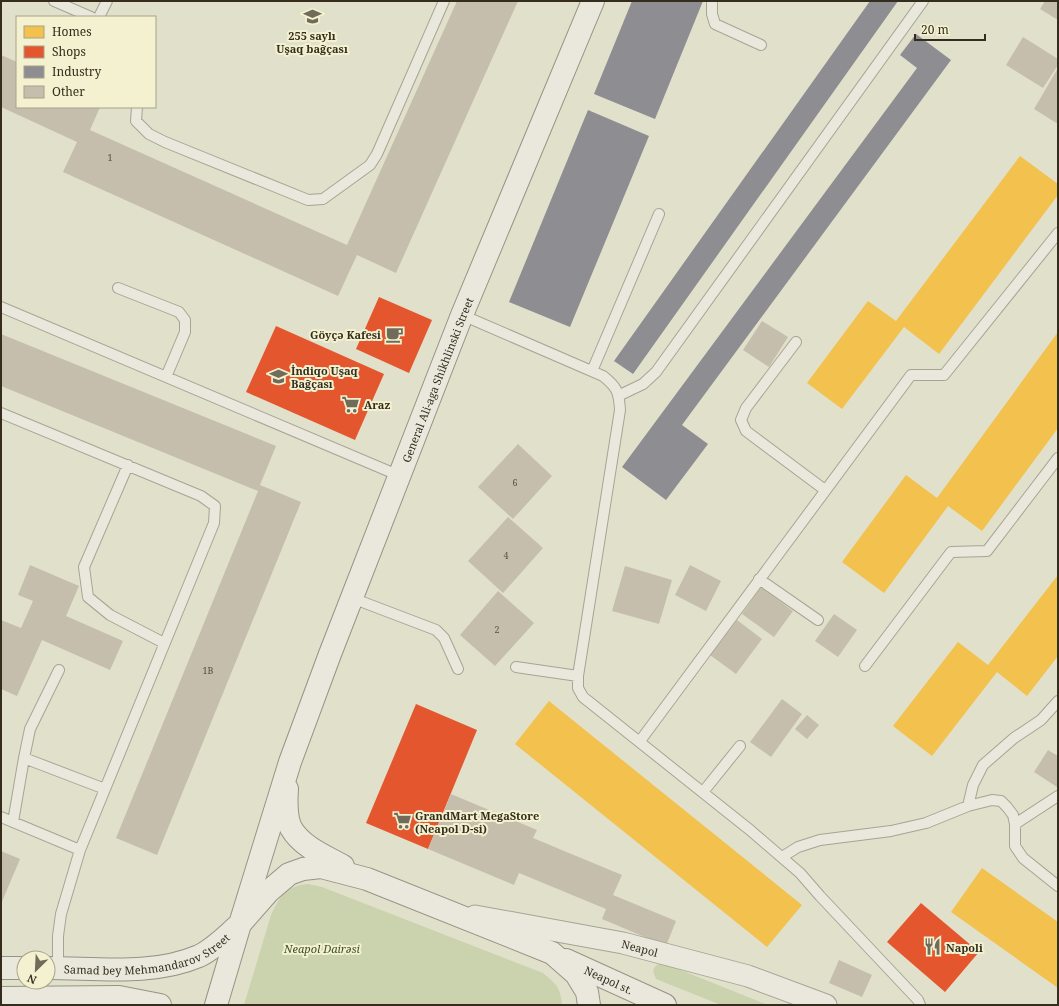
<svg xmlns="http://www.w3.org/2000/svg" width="1059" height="1006" viewBox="0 0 1059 1006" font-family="'Noto Serif',serif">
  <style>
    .green { fill: #cad3ad }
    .homes { fill: #f2c14e }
    .shops { fill: #e4572e }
    .industry { fill: #8d8d92 }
    .building { fill: #c5beac }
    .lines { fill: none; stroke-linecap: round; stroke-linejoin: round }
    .lane-casing { stroke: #a6a494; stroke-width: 12 }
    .street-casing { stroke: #a6a494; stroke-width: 23 }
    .secondary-casing { stroke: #969384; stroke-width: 24 }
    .lane { stroke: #eae8dc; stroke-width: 10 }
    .street { stroke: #eae8dc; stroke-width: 21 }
    .secondary { stroke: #eae8dc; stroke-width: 22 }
    .labels { text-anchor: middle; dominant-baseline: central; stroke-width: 4; stroke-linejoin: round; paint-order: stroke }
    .number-label { font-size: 9px; fill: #585141 }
    .poi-label { font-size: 11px; font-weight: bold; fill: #342d1d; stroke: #f3f1d0; text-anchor: start }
    .street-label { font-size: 11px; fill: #342d1d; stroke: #f3f1d0 }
    .park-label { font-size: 11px; font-style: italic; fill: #3c5025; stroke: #f3f1d0 }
  </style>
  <rect width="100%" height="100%" fill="#e1e0cb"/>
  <path class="green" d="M 308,884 L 322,887 L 543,973 C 556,984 561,988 562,1005 L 244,1005 L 271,915 C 281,895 284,887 308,884 Z
    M 663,963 L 768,1005 L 721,1005 L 656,979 L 653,971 C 655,965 658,964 663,963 Z"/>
  <path class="homes" d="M 1020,156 L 1058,184 L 1058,195 L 939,354 L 904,327 L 842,409 L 807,383 L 868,301 L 896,321 Z
    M 1058,332 L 1058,428 L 982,531 L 948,506 L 884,593 L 842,562 L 906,475 L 937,498 Z
    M 1058,575 L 1058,656 L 1027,696 L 997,672 L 932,756 L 893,726 L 958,642 L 988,665 Z
    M 549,701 L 802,905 L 767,947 L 515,744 Z
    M 982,868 L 1058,922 L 1058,988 L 951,912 Z"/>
  <path class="shops" d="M 379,297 L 432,320 L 409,373 L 356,349 Z
    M 276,326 L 384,374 L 355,440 L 246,392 Z
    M 416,704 L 477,730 L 428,849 L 366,823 Z
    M 921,903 L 979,952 L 945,992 L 887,942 Z"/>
  <path class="industry" d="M 632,1 L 703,1 L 655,119 L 594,94 Z
    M 870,1 L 898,1 L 633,374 L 614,361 Z
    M 916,34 L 951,60 L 682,425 L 708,444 L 666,500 L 622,467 L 917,68 L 900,55 Z
    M 588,110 L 649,136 L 570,327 L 509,302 Z"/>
  <path class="building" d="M 457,1 L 518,1 L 396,273 L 357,255 L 338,296 L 63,172 L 77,142 L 1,107 L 1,55 L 17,62 L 17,107 L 100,107 L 90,130 L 347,245 Z
    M 1045,1 L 1058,1 L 1058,20 L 1040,9 Z
    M 1023,37 L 1058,59 L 1058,65 L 1043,88 L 1006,65 Z
    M 1058,68 L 1058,124 L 1034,109 Z
    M 762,321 L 788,337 L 769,367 L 743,350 Z
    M 1,334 L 276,446 L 260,485 L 301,502 L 157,855 L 116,838 L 258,491 L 1,386 Z
    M 518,444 L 552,476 L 513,519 L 478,487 Z
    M 508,517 L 543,548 L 503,593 L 468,561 Z
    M 30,565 L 79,586 L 66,616 L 123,641 L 110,670 L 42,640 L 17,696 L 1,689 L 1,620 L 21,628 L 33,601 L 18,595 Z
    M 690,565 L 721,581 L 706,611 L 675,595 Z
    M 625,566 L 672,580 L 659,624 L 612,611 Z
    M 761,587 L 793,611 L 774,637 L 742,614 Z
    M 498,591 L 534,623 L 495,666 L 460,635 Z
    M 834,614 L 857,630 L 838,657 L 815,641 Z
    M 737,620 L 762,639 L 736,674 L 710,655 Z
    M 782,699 L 802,714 L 771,757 L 750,742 Z
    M 807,715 L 819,725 L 807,739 L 795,729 Z
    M 1048,750 L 1058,756 L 1057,787 L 1034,772 Z
    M 451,794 L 537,830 L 533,838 L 622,875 L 613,895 L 676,921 L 666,946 L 602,919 L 606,909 L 519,873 L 514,885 L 428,849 Z
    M 1,851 L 20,859 L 1,904 Z
    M 839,960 L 872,975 L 862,997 L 829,983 Z"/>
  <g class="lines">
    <defs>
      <path id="lane" d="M 54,1 L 91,17
        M 712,1 L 712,14 L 715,24 L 761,45
        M 99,17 L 107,1
        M 137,107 L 136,121 L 149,134 L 165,142 L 308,200 L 323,199 L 370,165 L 377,154 L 444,1
        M 118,288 L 179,312 L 185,320 L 185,332 L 166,377
        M 1,307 L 400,476
        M 462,315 L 603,376 C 617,387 619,392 620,410 L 578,676 L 578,688 L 583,697 L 750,830 L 800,873 L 820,896 L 918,1000 L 920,1005
        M 796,342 L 746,408 L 741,420 L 746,431 L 825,490
        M 592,371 L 659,214
        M 620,395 L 643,384 L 656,372 L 923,1
        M 1,413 L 201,496 L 215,506 L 214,523 L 80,850 L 61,914 L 58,936 L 58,968
        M 128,465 L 84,567 L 88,597 L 110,615 L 164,643
        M 759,579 L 818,620
        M 352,598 L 436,630 L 444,638 L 458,669
        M 865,666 L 951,552 L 987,551 L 1058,458
        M 516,667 L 578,676
        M 640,741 L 911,375 L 944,375 L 1058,233
        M 24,758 L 105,789
        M 703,792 L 740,746
        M 968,806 L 973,785 L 983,765 L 1014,738 L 1041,720 L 1058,701
        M 1,817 L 80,850
        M 13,822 L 24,758 L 30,729 L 59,670
        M 1015,824 L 1058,796
        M 782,857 L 798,847 L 820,840 L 891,831 L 926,823 L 968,806 L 992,800 L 1001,801 L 1007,807 L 1013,815 L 1015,824 L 1015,846 L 1023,858 L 1058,886"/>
      <g id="street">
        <path id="s1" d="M 475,916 L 623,943 L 748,976 L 826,1005"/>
      </g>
      <g id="secondary">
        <path d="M 287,789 C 286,800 286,818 291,828 C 302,847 325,856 343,866"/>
        <path id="s2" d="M 566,960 L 665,1005"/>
        <path d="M 1,968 L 24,968"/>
        <path id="s3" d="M 48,968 C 97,968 153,976 199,956 C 214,949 227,935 240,924 L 290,762 L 330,654 L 462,315 L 593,1"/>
        <path d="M 1,998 L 119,997 L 160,1005"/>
        <path d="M 216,1005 L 240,924 L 269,891 L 289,874 L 303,869 L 321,867 L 367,879 L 552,953 L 576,974 L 587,992 L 589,1005"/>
      </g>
    </defs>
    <use href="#lane" class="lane-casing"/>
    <use href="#street" class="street-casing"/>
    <use href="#secondary" class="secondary-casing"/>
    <use href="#lane" class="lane"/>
    <use href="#street" class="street"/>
    <use href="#secondary" class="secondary"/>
  </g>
  <defs>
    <symbol id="school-bare" viewBox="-9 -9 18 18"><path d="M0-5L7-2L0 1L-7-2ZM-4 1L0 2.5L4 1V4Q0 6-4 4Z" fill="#716c5a" stroke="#f3f1d0" stroke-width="2.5" paint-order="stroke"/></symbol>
    <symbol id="cafe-bare" viewBox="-9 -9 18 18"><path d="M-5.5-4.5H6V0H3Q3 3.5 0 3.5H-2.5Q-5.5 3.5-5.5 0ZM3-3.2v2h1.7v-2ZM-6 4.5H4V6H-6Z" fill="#716c5a" stroke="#f3f1d0" stroke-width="2.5" paint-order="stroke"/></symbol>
    <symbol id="supermarket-bare" viewBox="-9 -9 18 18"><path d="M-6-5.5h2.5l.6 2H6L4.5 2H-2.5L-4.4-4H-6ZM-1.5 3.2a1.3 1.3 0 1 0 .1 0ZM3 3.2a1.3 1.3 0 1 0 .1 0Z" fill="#716c5a" stroke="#f3f1d0" stroke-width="2.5" paint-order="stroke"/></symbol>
    <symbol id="restaurant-bare" viewBox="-9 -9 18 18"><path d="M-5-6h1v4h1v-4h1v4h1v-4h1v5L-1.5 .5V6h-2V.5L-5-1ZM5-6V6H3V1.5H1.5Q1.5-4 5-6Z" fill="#716c5a" stroke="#f3f1d0" stroke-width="2.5" paint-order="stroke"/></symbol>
  </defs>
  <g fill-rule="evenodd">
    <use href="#school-bare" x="300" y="4" width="25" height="25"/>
    <use href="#cafe-bare" x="382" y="322" width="25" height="25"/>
    <use href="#school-bare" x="266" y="364" width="25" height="25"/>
    <use href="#supermarket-bare" x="338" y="392" width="25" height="25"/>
    <use href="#supermarket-bare" x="390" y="808" width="25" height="25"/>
    <use href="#restaurant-bare" x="920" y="934" width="25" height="25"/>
  </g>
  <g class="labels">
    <g class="number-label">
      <text x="110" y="157">1</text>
      <text x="515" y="482">6</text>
      <text x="506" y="555">4</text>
      <text x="497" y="629">2</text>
      <text x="208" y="670">1B</text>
    </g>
    <g class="poi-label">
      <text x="312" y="35" text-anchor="middle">255 saylı<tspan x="312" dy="13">Uşaq bağçası</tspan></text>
      <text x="381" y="334" text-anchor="end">Göyçə Kafesi</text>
      <text x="291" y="370">İndiqo Uşaq<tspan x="291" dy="13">Bağçası</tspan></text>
      <text x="364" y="404">Araz</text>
      <text x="415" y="815">GrandMart MegaStore<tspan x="415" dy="13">(Neapol D-si)</tspan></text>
      <text x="946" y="947">Napoli</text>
    </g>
    <g class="street-label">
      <text stroke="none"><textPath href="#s3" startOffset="784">General Ali-aga Shikhlinski Street</textPath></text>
      <text stroke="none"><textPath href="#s1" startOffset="168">Neapol</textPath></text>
      <text stroke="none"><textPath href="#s3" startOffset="102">Samad bey Mehmandarov Street</textPath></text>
      <text stroke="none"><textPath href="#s2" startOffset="47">Neapol st.</textPath></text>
    </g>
    <g class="park-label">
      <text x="322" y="948">Neapol Dairəsi</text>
    </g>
  </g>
  <rect width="1059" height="1006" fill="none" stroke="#342d1d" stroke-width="4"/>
  <rect x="16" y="16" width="140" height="92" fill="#f3f1d0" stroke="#a7a388"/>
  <rect x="24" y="26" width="20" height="12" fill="#f2c14e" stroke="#a7a388"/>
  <text x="52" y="36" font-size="12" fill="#342d1d">Homes</text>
  <rect x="24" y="46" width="20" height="12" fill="#e4572e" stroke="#a7a388"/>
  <text x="52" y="56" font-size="12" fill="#342d1d">Shops</text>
  <rect x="24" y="66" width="20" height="12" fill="#8d8d92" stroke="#a7a388"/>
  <text x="52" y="76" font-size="12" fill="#342d1d">Industry</text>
  <rect x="24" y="86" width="20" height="12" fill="#c5beac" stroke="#a7a388"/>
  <text x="52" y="96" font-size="12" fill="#342d1d">Other</text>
  <g transform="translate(36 970) rotate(204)"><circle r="19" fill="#f3f1d0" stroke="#a7a388"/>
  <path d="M0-3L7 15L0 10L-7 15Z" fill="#716c5a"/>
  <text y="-6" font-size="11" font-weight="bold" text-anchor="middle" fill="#342d1d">N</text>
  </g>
  <path d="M915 34v6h70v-6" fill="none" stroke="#342d1d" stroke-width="2"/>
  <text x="921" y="34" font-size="12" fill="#342d1d" stroke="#f3f1d0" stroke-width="3" paint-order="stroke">20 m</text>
</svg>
